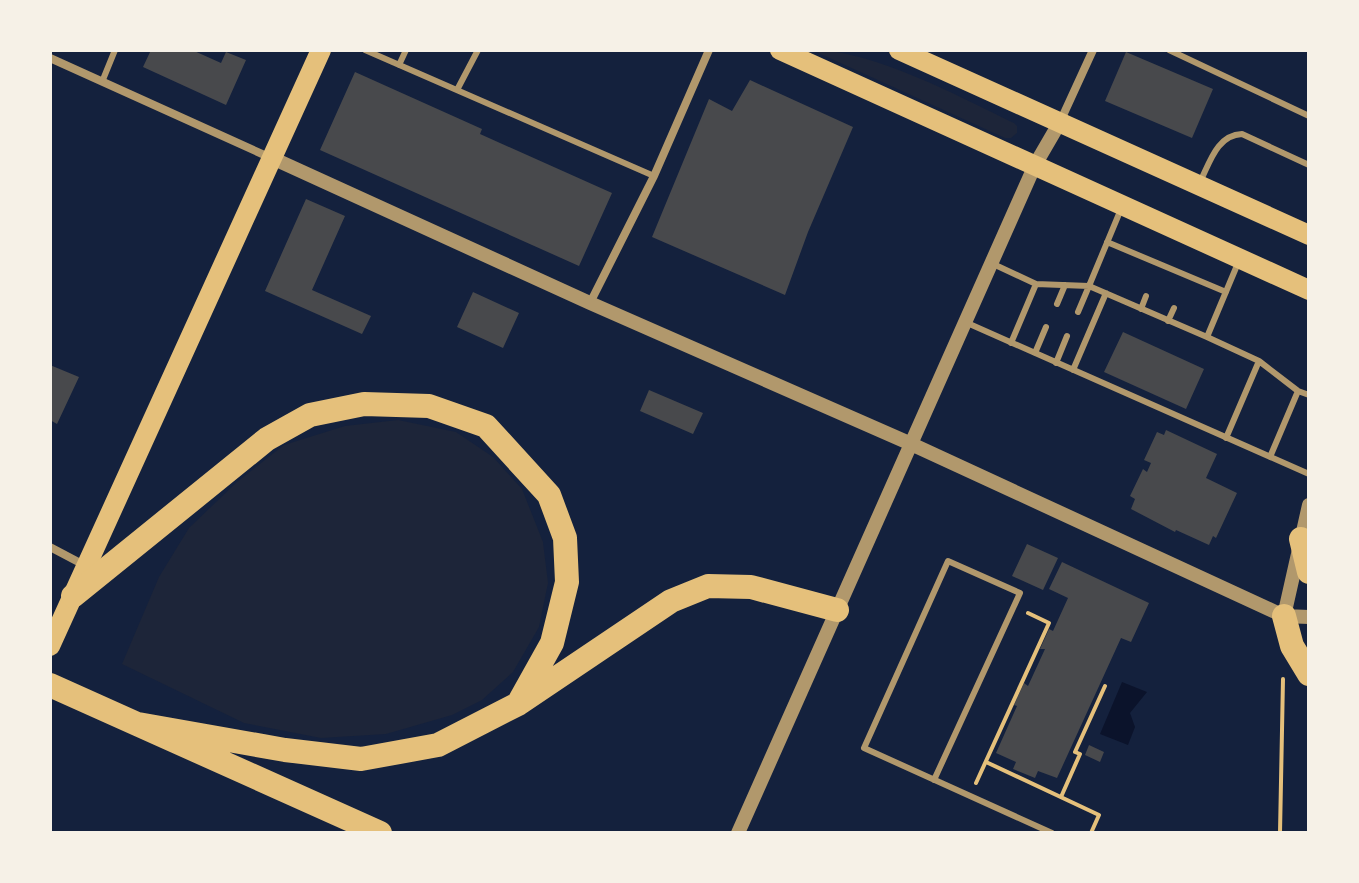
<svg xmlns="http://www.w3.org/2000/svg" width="1359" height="883" viewBox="0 0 1359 883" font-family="Merriweather,serif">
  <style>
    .green { fill: #1d2539 }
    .water { fill: #0b132b }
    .building { fill: #48494c }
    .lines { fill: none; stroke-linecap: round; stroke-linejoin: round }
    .path { stroke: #e5c07b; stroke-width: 4 }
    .service { stroke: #b1986c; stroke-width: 6 }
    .minor { stroke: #b1986c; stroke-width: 8 }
    .tertiary { stroke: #b1986c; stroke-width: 14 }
    .primary { stroke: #e5c07b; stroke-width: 20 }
    .motorway { stroke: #e5c07b; stroke-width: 24 }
  </style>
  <rect width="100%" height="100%" fill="#14213d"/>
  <path class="green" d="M 812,50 C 873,50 958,96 1014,123 L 1017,126 L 1017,133 L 1011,138 L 1005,138 Z
    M 398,420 L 456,432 L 493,457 L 522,489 L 543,542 L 548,583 L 539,627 L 513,672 L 482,700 L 452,715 L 386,734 L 321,738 L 244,723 L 122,664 L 159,577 L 189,528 L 237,482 L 284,445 L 345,426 Z"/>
  <path class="water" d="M 1122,682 L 1147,692 L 1130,713 L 1135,727 L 1128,745 L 1100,734 Z"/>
  <path class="building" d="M 151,50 L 192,50 L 221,63 L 226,52 L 246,60 L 226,105 L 143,67 Z
    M 1126,52 L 1213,89 L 1192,138 L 1105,101 Z
    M 355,72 L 482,129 L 480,134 L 612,193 L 579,266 L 320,150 Z
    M 750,80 L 853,127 L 808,232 L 785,295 L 652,237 L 709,99 L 732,111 Z
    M 306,199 L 345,216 L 312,290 L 371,316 L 362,334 L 265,291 Z
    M 473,292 L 519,313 L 503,348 L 457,327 Z
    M 1123,332 L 1204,369 L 1186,409 L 1104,372 Z
    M 50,365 L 79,377 L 57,424 L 50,420 Z
    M 649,390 L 703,413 L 693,434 L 640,411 Z
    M 1166,430 L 1217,454 L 1206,478 L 1237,493 L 1216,538 L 1213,536 L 1209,545 L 1176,530 L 1175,532 L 1131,509 L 1135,499 L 1130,496 L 1143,469 L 1147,472 L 1151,463 L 1144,460 L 1157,432 L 1164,435 Z
    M 1027,544 L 1058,558 L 1043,590 L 1012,576 Z
    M 1062,562 L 1149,603 L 1131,642 L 1121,638 L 1057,778 L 1038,771 L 1035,778 L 1013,769 L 1016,762 L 996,753 L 1017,706 L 1014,705 L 1024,683 L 1028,686 L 1045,649 L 1040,649 L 1049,629 L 1053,631 L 1068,598 L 1049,589 Z
    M 1089,745 L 1104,752 L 1100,762 L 1085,755 Z"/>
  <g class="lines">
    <path class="path" d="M 986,762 L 1099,815 L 1091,833
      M 976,783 L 1049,623 L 1028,613
      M 1061,797 L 1080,754 L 1075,752 L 1105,686
      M 1280,833 L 1283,679"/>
    <path class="service" d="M 365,50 L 654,176
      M 1169,50 L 1309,116
      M 399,65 L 406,50
      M 102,82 L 115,50
      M 457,90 L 478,50
      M 1200,182 C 1210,162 1217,135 1242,134 L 1309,165
      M 1121,209 L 1089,286 L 1207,337 L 1238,263
      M 1107,242 L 1226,292
      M 991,263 L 1036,284 L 1089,286 L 1078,312
      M 1057,304 L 1065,285
      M 1141,309 L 1146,296
      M 1168,321 L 1174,308
      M 965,322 L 1309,474
      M 1207,337 L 1259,361 L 1298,391 L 1309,395
      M 1011,343 L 1036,284
      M 1035,353 L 1046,327
      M 1056,363 L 1067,336
      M 1073,370 L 1106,293
      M 1226,438 L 1259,361
      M 1270,457 L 1298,391
      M 934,780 L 1020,593 L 948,561 L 864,748 L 1052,833"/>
    <path class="minor" d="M 50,58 L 271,158
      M 1060,122 L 1093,50
      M 590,303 L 654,176 L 709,50
      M 50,547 L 86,566"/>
    <path class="tertiary" d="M 272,158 L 590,303 L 909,443 L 1284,616 L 1309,617
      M 1284,616 L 1309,505
      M 738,833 L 1035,165 L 1060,122"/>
    <path class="primary" d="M 780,50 L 1309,290
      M 899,50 L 1309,235
      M 50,646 L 321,50"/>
    <path class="motorway" d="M 1301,539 L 1309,572
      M 73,596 L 267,439 L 310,415 L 364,404 L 429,406 L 486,426 L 549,495 L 565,538 L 567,582 L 552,643 L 518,704
      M 1284,616 L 1292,646 L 1309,674
      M 50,685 L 380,833
      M 138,724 L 285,750 L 361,759 L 438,745 L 518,704 L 671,601 L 708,586 L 751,587 L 837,610"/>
  </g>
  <rect width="1359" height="883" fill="none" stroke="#f6f1e7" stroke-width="104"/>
</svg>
